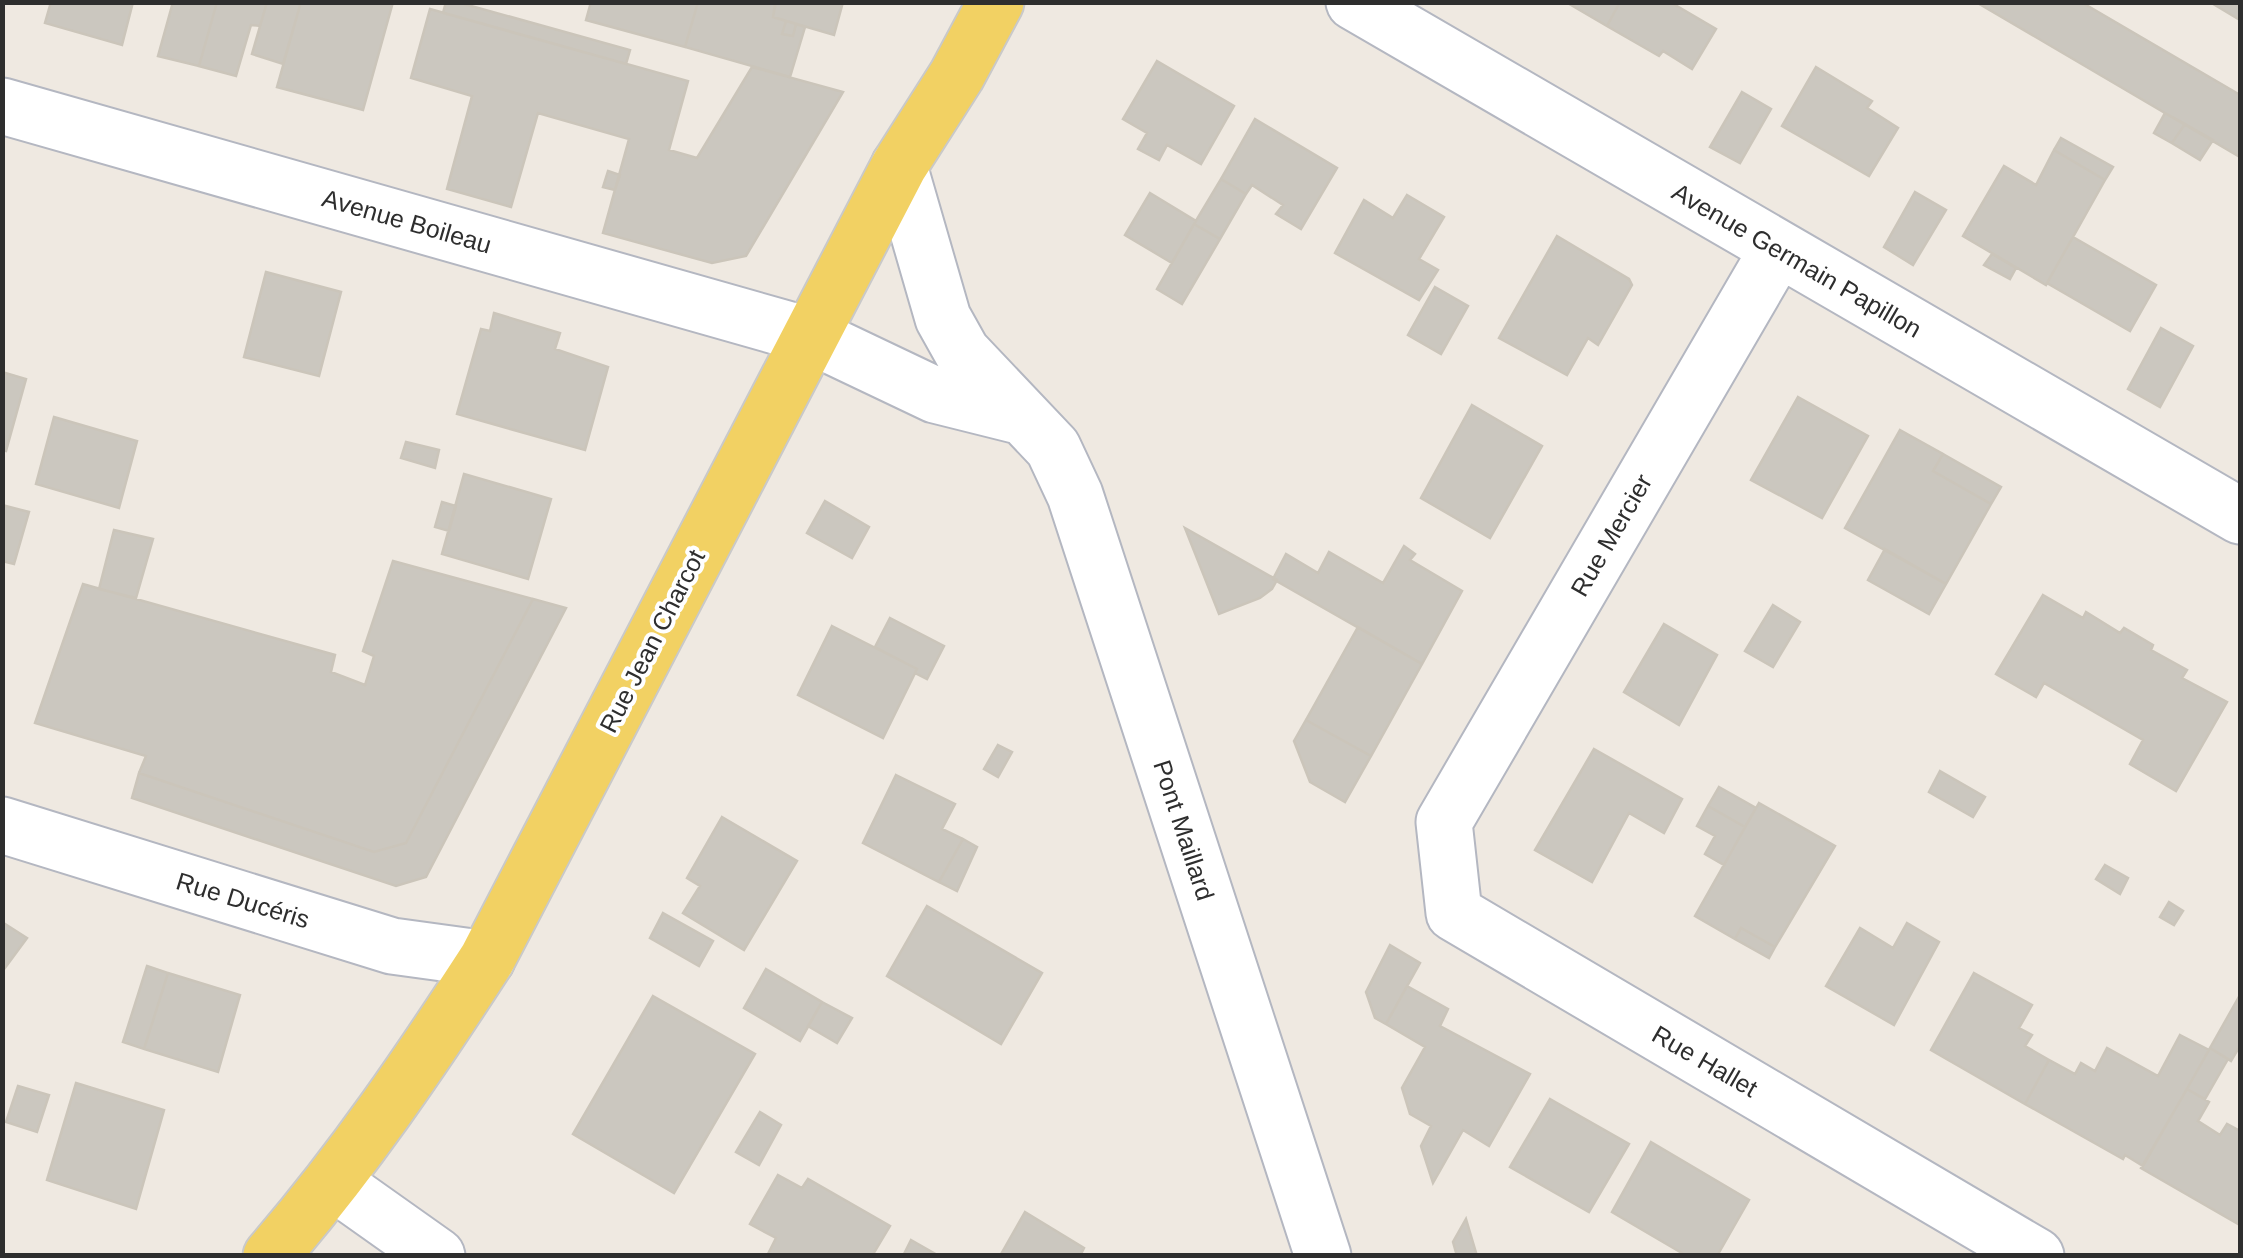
<svg xmlns="http://www.w3.org/2000/svg" width="2243" height="1258" viewBox="0 0 2243 1258" font-family="Arial,sans-serif">
  <style>
    .building { fill: #cbc7bf; stroke: #cbc5ba; stroke-width: 2.5 }
    .lines { fill: none; stroke-linecap: round; stroke-linejoin: round }
    .street-casing { stroke: #b4b7c1; stroke-width: 59 }
    .primary-casing { stroke: #c9c9c9; stroke-width: 59 }
    .street { stroke: #fff; stroke-width: 55 }
    .primary { stroke: #f2d163; stroke-width: 55 }
    .labels { text-anchor: middle; dominant-baseline: central; stroke-width: 8; stroke-linejoin: round; paint-order: stroke }
    .street-label { font-size: 25px; fill: #2e2e2e; stroke: #fff }
  </style>
  <rect width="100%" height="100%" fill="#efe9e1"/>
  <path class="building" d="M 51,2 L 133,2 L 122,45 L 45,23 Z
    M 173,2 L 217,2 L 199,66 L 158,56 Z
    M 217,2 L 267,2 L 260,26 L 251,25 L 236,76 L 199,66 Z
    M 267,2 L 301,2 L 283,64 L 252,54 Z
    M 301,2 L 393,2 L 363,110 L 277,87 Z
    M 446,2 L 457,2 L 630,50 L 626,64 L 443,13 Z
    M 591,2 L 698,2 L 685,47 L 586,20 Z
    M 698,2 L 770,2 L 775,4 L 773,17 L 786,21 L 782,34 L 793,36 L 796,24 L 805,27 L 790,77 L 685,47 Z
    M 776,2 L 843,2 L 834,35 L 773,17 Z
    M 1566,2 L 1620,2 L 1607,26 Z
    M 1620,2 L 1670,2 L 1716,29 L 1692,69 L 1663,51 L 1659,56 L 1607,26 Z
    M 1976,2 L 2081,2 L 2240,95 L 2240,157 Z
    M 2210,2 L 2240,2 L 2240,20 Z
    M 430,9 L 688,81 L 669,150 L 697,158 L 752,67 L 843,92 L 746,256 L 712,263 L 603,233 L 629,139 L 538,113 L 511,207 L 447,189 L 472,96 L 411,78 Z
    M 786,21 L 796,24 L 793,36 L 782,34 Z
    M 1157,61 L 1234,106 L 1201,164 L 1167,145 L 1159,160 L 1138,149 L 1147,133 L 1123,119 Z
    M 1816,67 L 1872,101 L 1867,108 L 1898,128 L 1869,176 L 1782,126 Z
    M 1742,92 L 1771,109 L 1740,163 L 1710,147 Z
    M 2165,113 L 2185,124 L 2172,143 L 2154,133 Z
    M 1255,119 L 1337,168 L 1301,229 L 1276,214 L 1283,205 L 1252,185 L 1246,194 L 1221,179 Z
    M 2185,124 L 2213,140 L 2200,160 L 2172,143 Z
    M 2061,138 L 2113,167 L 2105,180 L 2054,150 Z
    M 2054,150 L 2105,180 L 2046,285 L 1963,236 L 2004,166 L 2036,185 Z
    M 608,171 L 620,175 L 615,190 L 603,187 Z
    M 1221,179 L 1246,194 L 1220,239 L 1194,224 Z
    M 1915,192 L 1946,210 L 1913,265 L 1884,247 Z
    M 1150,193 L 1196,221 L 1172,263 L 1125,235 Z
    M 1407,195 L 1444,217 L 1419,259 L 1438,270 L 1419,300 L 1335,253 L 1364,200 L 1393,218 Z
    M 1194,224 L 1220,239 L 1182,304 L 1157,289 Z
    M 1557,236 L 1629,279 L 1632,285 L 1598,345 L 1588,338 L 1567,375 L 1499,338 Z
    M 2073,237 L 2156,285 L 2130,331 L 2047,283 Z
    M 1992,254 L 2016,268 L 2010,279 L 1984,265 Z
    M 266,272 L 341,292 L 319,376 L 244,357 Z
    M 1435,287 L 1468,306 L 1441,354 L 1408,335 Z
    M 494,313 L 560,333 L 555,349 L 608,367 L 585,450 L 457,414 L 481,329 L 490,331 Z
    M 2161,328 L 2193,346 L 2160,407 L 2128,389 Z
    M 2,372 L 26,379 L 6,451 L 2,450 Z
    M 1798,397 L 1868,436 L 1822,518 L 1751,480 Z
    M 1472,405 L 1542,446 L 1490,538 L 1421,498 Z
    M 54,417 L 137,441 L 119,508 L 36,484 Z
    M 1900,430 L 1943,454 L 1933,471 L 1991,504 L 1946,584 L 1845,528 Z
    M 406,442 L 439,450 L 435,468 L 401,458 Z
    M 1943,454 L 2001,487 L 1991,504 L 1933,471 Z
    M 464,474 L 551,499 L 528,579 L 442,554 Z
    M 825,501 L 869,527 L 852,558 L 807,533 Z
    M 442,502 L 456,506 L 449,531 L 435,527 Z
    M 2,505 L 29,512 L 14,564 L 2,561 Z
    M 1185,528 L 1277,580 L 1272,589 L 1260,598 L 1219,614 Z
    M 114,530 L 153,539 L 136,598 L 99,589 Z
    M 1404,546 L 1415,554 L 1410,560 L 1462,591 L 1422,664 L 1273,579 L 1286,554 L 1318,573 L 1329,552 L 1383,583 Z
    M 1885,549 L 1946,584 L 1929,614 L 1868,580 Z
    M 393,561 L 533,599 L 406,843 L 374,852 L 139,773 L 146,756 L 35,723 L 83,584 L 335,655 L 331,672 L 365,685 L 374,656 L 363,651 Z
    M 2043,595 L 2083,618 L 2086,612 L 2120,633 L 2124,628 L 2153,645 L 2151,650 L 2187,670 L 2182,678 L 2227,702 L 2176,791 L 2130,764 L 2143,740 L 2044,683 L 2036,697 L 1996,674 Z
    M 533,599 L 566,608 L 426,877 L 396,886 L 132,798 L 139,773 L 374,852 L 406,843 Z
    M 1773,605 L 1800,622 L 1773,667 L 1745,651 Z
    M 890,618 L 944,646 L 927,679 L 915,673 L 917,669 L 875,647 Z
    M 1664,624 L 1717,655 L 1679,725 L 1624,692 Z
    M 832,626 L 917,669 L 883,738 L 798,695 Z
    M 1358,627 L 1422,664 L 1371,756 L 1306,720 Z
    M 1306,720 L 1371,756 L 1345,802 L 1310,782 L 1294,741 Z
    M 998,745 L 1012,752 L 998,777 L 984,769 Z
    M 1594,749 L 1682,799 L 1664,833 L 1629,813 L 1592,882 L 1535,850 Z
    M 1940,771 L 1985,797 L 1973,817 L 1929,792 Z
    M 896,775 L 955,804 L 942,829 L 963,839 L 939,882 L 863,843 Z
    M 1719,787 L 1756,808 L 1745,827 L 1708,806 Z
    M 1759,803 L 1835,846 L 1775,947 L 1741,928 L 1735,939 L 1695,916 Z
    M 1708,806 L 1745,827 L 1724,865 L 1705,854 L 1715,836 L 1697,826 Z
    M 722,817 L 797,861 L 744,950 L 683,913 L 700,886 L 687,878 Z
    M 963,839 L 977,847 L 957,891 L 939,882 Z
    M 2105,865 L 2128,878 L 2120,894 L 2096,879 Z
    M 2169,902 L 2183,911 L 2174,925 L 2160,917 Z
    M 927,906 L 1042,973 L 1001,1044 L 887,976 Z
    M 663,913 L 713,941 L 699,966 L 650,938 Z
    M 2,922 L 27,938 L 2,972 Z
    M 1907,923 L 1939,942 L 1894,1025 L 1826,986 L 1860,928 L 1893,948 Z
    M 1741,928 L 1775,947 L 1769,958 L 1735,939 Z
    M 1390,945 L 1420,963 L 1386,1024 L 1375,1018 L 1366,992 Z
    M 147,966 L 168,973 L 144,1049 L 123,1042 Z
    M 766,969 L 822,1002 L 800,1041 L 744,1008 Z
    M 168,973 L 240,995 L 218,1072 L 144,1049 Z
    M 1974,973 L 2032,1005 L 2019,1028 L 2032,1035 L 2025,1046 L 2049,1060 L 2025,1104 L 1931,1050 Z
    M 1407,986 L 1448,1009 L 1440,1026 L 1530,1074 L 1489,1146 L 1463,1130 L 1433,1183 L 1421,1146 L 1431,1126 L 1410,1114 L 1402,1088 L 1425,1047 L 1386,1024 Z
    M 2240,995 L 2240,1046 L 2231,1061 L 2210,1048 Z
    M 653,996 L 755,1054 L 674,1193 L 573,1134 Z
    M 822,1002 L 852,1018 L 837,1043 L 808,1026 Z
    M 2180,1035 L 2209,1050 L 2143,1166 L 2125,1155 L 2123,1159 L 2025,1104 L 2049,1060 L 2075,1074 L 2081,1063 L 2095,1071 L 2107,1048 L 2158,1076 Z
    M 2210,1048 L 2228,1059 L 2205,1099 L 2187,1089 Z
    M 76,1083 L 164,1110 L 136,1209 L 47,1180 Z
    M 18,1086 L 49,1095 L 37,1132 L 6,1122 Z
    M 2187,1089 L 2209,1102 L 2198,1121 L 2220,1135 L 2227,1124 L 2240,1131 L 2240,1225 L 2141,1168 Z
    M 1550,1099 L 1629,1144 L 1589,1212 L 1510,1167 Z
    M 760,1112 L 781,1125 L 759,1165 L 736,1152 Z
    M 1651,1142 L 1749,1200 L 1717,1256 L 1687,1256 L 1612,1212 Z
    M 778,1175 L 802,1188 L 808,1179 L 890,1226 L 872,1256 L 767,1256 L 776,1238 L 750,1224 Z
    M 1025,1212 L 1084,1248 L 1080,1256 L 1000,1256 Z
    M 1466,1219 L 1477,1256 L 1457,1256 L 1453,1242 Z
    M 911,1240 L 939,1256 L 903,1256 Z"/>
  <g class="lines">
    <defs>
      <path id="street" d="M 1354,2 L 2240,516
        M 2,106 L 811,336 L 935,395 L 1023,417
        M 899,166 L 943,318 L 962,352 L 1053,448 L 1075,495 L 1323,1256
        M 1778,249 L 1444,822 L 1454,913 L 2036,1256
        M 2,825 L 392,946 L 487,959
        M 334,1183 L 437,1256"/>
      <path id="primary" d="M 271,1256 C 353,1161 419,1064 487,959 L 899,166 L 957,75 L 996,2"/>
    </defs>
    <use href="#street" class="street-casing"/>
    <use href="#primary" class="primary-casing"/>
    <use href="#street" class="street"/>
    <use href="#primary" class="primary"/>
  </g>
  <g class="labels">
    <g class="street-label">
      <text transform="translate(407 221) rotate(16)">Avenue Boileau</text>
      <text transform="translate(1797 260) rotate(30)">Avenue Germain Papillon</text>
      <text transform="translate(1611 535) rotate(-60)">Rue Mercier</text>
      <text transform="translate(652 641) rotate(-63)">Rue Jean Charcot</text>
      <text transform="translate(1184 830) rotate(72)">Pont Maillard</text>
      <text transform="translate(243 900) rotate(17)">Rue Ducéris</text>
      <text transform="translate(1705 1061) rotate(30)">Rue Hallet</text>
    </g>
  </g>
  <rect width="2243" height="1258" fill="none" stroke="#2e2e2e" stroke-width="10"/>
</svg>
